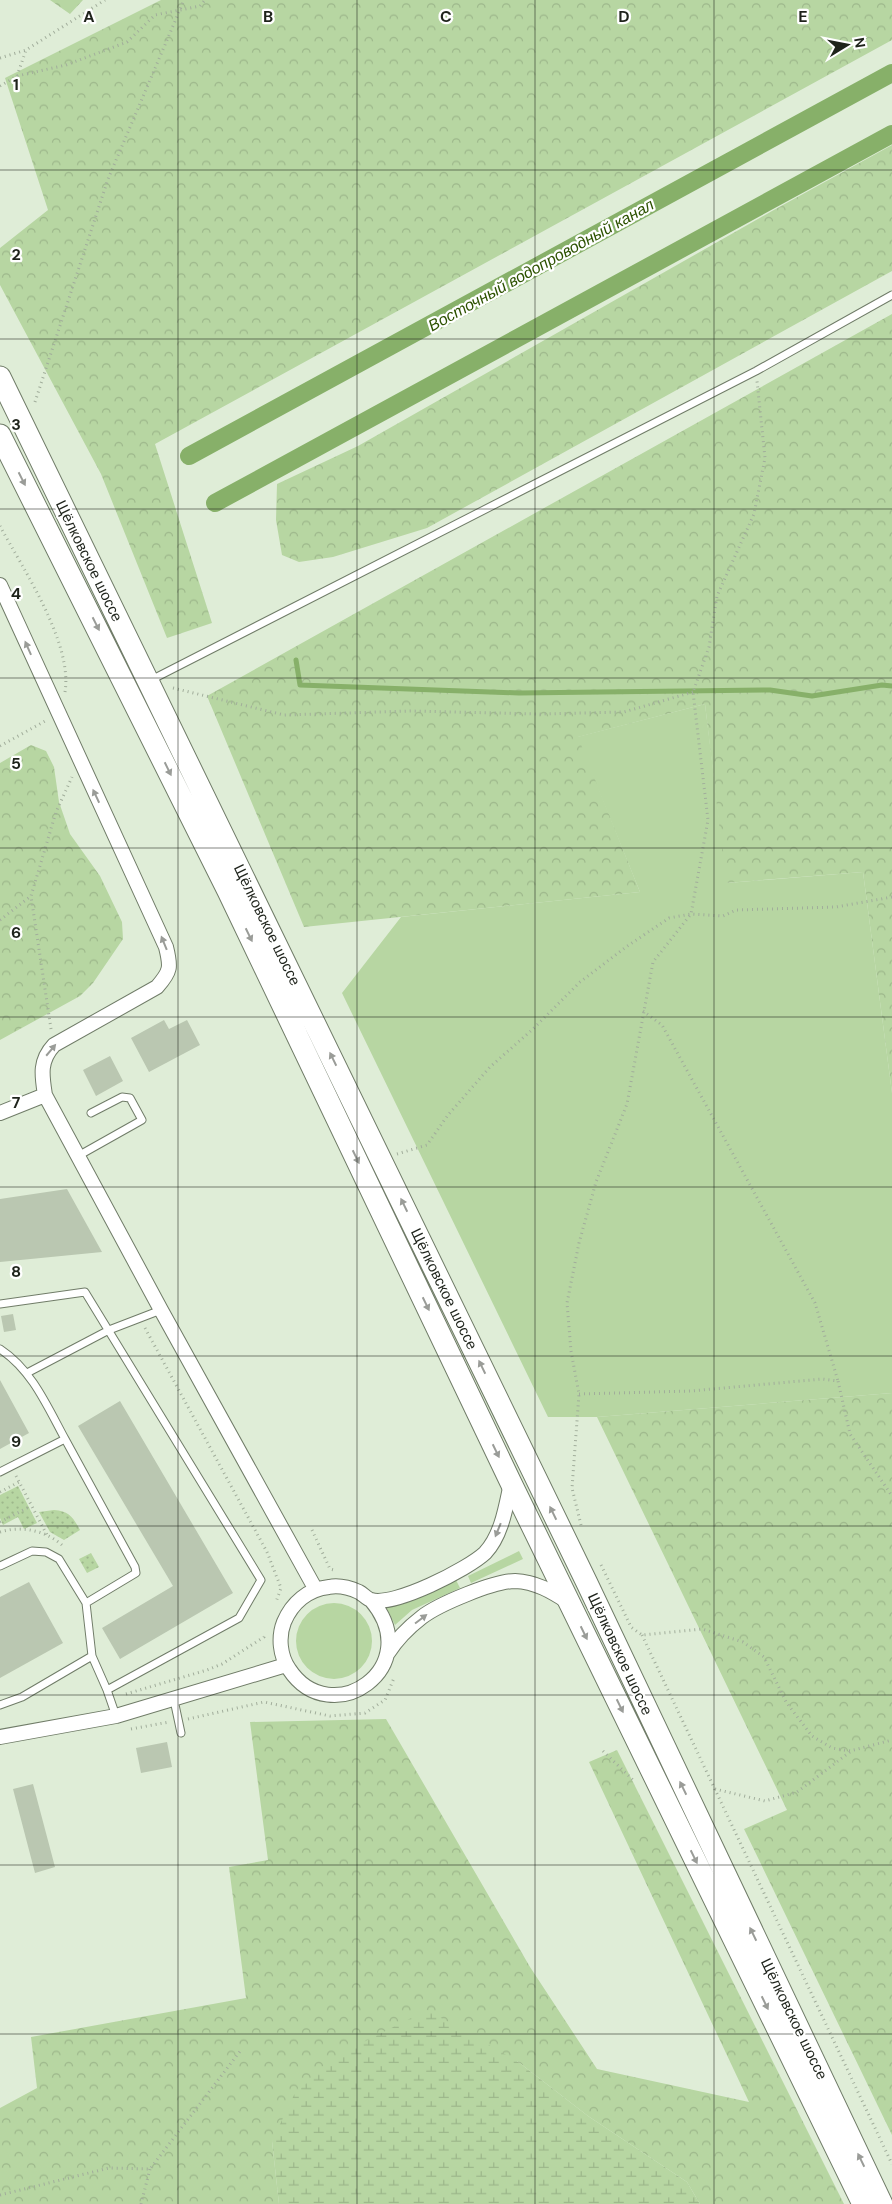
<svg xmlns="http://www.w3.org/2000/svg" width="892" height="2204" viewBox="0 0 892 2204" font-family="'DM Sans',sans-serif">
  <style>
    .grass { fill: #b7d6a2 }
    .forest { fill: url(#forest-crowns) }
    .wetland { fill: url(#wetland-marsh) }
    .park { fill: url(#park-dots) }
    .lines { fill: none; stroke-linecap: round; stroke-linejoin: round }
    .stream { stroke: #87b069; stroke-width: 5 }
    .canal { stroke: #87b069; stroke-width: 18 }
    .building { fill: #bac7b1 }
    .service-casing { stroke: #707c68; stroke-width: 9 }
    .minor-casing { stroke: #707c68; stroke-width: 16 }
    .primary-casing { stroke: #707c68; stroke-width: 23 }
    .path { stroke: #a1ad9b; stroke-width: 3; stroke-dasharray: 1 4; stroke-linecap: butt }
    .service { stroke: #fff; stroke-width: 7 }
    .minor { stroke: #fff; stroke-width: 14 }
    .primary { stroke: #fff; stroke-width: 21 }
    .oneway { fill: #9a9c98 }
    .grid { fill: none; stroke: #1e231b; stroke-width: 1; stroke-opacity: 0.55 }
    .labels { text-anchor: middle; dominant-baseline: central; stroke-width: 4.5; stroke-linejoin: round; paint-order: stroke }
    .street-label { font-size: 15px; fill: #1e231b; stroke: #fff }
    .water-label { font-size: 16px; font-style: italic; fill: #2d5201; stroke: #fff }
    .grid-label { font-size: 16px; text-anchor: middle; font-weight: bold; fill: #1e231b; stroke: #fff; stroke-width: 4.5; stroke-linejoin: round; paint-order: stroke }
  </style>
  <defs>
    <pattern id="forest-crowns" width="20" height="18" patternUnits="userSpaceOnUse" patternTransform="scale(1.25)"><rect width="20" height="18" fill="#b7d6a2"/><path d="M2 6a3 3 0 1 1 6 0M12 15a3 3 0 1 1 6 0" fill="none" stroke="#9db78b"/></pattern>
    <pattern id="wetland-marsh" width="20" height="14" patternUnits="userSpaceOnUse" patternTransform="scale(1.25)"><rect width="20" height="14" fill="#b7d6a2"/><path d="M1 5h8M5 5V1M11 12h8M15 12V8" fill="none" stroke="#9db78b"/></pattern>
    <pattern id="park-dots" width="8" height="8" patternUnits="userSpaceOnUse" patternTransform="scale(1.25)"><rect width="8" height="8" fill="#b7d6a2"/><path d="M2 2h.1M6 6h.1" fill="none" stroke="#9db78b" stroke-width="1.8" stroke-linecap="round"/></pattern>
  </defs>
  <rect width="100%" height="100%" fill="#dfedd7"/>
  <path class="grass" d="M 705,704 L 727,883 L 863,872 L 892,1093 L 892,1393 L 597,1417 L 548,1417 L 342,993 L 401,917 L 640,892 L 577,737 Z
    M 519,1551 L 523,1559 L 471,1583 L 468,1576 Z
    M 456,1580 L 460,1588 L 412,1610 L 395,1625 L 386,1607 L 409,1602 Z
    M296 1641a38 38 0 1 1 76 0a38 38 0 1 1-76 0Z"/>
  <path class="forest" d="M 50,0 L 83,0 L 70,14 Z
    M 161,0 L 892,0 L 892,40 L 155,444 L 212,623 L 167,638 L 101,474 L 0,285 L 0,248 L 48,210 L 5,78 Z
    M 892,145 L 892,271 L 427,528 L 333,557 L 299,562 L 282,555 L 276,520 L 277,484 L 358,446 L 772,211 Z
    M 892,314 L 892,1093 L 863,872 L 726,883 L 705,704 L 578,737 L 640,892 L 304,927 L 207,696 Z
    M 31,745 L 46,751 L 54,767 L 59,802 L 70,834 L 100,876 L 122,922 L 123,939 L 93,983 L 80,996 L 0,1040 L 0,763 Z
    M 892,1393 L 892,2135 L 744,1829 L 787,1810 L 597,1417 Z
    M 386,1719 L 530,1967 L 597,2069 L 749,2102 L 589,1762 L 617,1750 L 844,2204 L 700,2204 L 687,2182 L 588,2116 L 517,2061 L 272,2141 L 279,2204 L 0,2204 L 0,2108 L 37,2088 L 31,2037 L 246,1998 L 229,1867 L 268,1860 L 250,1722 Z"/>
  <path class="wetland" d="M 427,2010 L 517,2061 L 588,2116 L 687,2182 L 700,2204 L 279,2204 L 272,2141 L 294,2095 L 330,2059 Z"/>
  <path class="park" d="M 18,1486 L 37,1523 L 24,1529 L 18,1517 L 3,1525 L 0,1518 L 0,1495 Z
    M 54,1510 C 69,1511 73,1517 80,1530 L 64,1540 L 50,1532 L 39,1512 Z
    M 91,1553 L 99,1567 L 87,1573 L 79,1559 Z"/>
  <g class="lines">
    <path class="stream" d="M 296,660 L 300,685 L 519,693 L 770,690 L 812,696 L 882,685 L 892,686"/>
    <path class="canal" d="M 189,456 L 892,73
      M 215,503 L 892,134"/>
  </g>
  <path class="building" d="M 164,1020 L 169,1029 L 187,1020 L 200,1045 L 149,1072 L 131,1038 Z
    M 110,1056 L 123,1081 L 96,1096 L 83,1070 Z
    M 67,1189 L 102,1252 L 0,1262 L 0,1199 Z
    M 13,1314 L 16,1330 L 4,1332 L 1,1316 Z
    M 0,1380 L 29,1433 L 0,1449 Z
    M 120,1401 L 233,1593 L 120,1659 L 102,1628 L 173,1586 L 78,1426 Z
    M 29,1582 L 63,1643 L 0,1678 L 0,1597 Z
    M 167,1742 L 172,1767 L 141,1773 L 136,1748 Z
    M 33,1784 L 55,1867 L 35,1873 L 13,1789 Z"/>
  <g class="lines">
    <defs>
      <path id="service" d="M 149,681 L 756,371 L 892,295
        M 78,1156 L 142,1120 L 130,1098 L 122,1097 L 91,1113
        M 0,1304 L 85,1292 L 261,1580 L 239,1618 L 107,1690 L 92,1656
        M 0,1349 C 32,1370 47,1406 65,1439 L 0,1472
        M 27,1373 L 109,1330 L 161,1310
        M 65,1439 L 135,1567 L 136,1573 L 86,1603
        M 0,1566 L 32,1551 L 46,1552 L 59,1559 L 86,1603 L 92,1656 L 22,1697 L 0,1705
        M 107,1690 L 116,1716
        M 174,1700 L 181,1733"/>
      <path id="minor" d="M 0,585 L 166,947 C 171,967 171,971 157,987 L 54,1045 C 39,1061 42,1076 45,1095 L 161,1310 L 316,1590
        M 0,1113 L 45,1095
        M 371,1600 C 428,1667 331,1733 289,1669 C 280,1656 278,1637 284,1622 C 292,1603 308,1589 329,1587 C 339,1585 350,1588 359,1592 C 363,1594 367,1599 371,1600 C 394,1607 468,1569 485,1553 C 502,1535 506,1506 511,1483
        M 388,1653 C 397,1639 409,1627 422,1617 C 439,1604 494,1581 515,1581 C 536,1582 551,1591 568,1602
        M 0,1737 L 116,1716 L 286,1665"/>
      <path id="primary" d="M 0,377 L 586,1581 L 882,2204
        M 0,435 L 228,891 L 511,1483 L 863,2204"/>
    </defs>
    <use href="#service" class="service-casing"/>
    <use href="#minor" class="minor-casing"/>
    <use href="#primary" class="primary-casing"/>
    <path class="path" d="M 0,58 L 26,50 L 105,0
      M 17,76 L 26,50
      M 0,86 L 17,76 L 66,65 L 127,42 L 155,15 L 200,6 L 205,0
      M 35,402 L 108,179 L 184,0
      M 0,526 C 23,569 73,643 65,692
      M 173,688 L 284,715 L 410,711 L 540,714 L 624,712 L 693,692
      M 0,746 L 47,720
      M 0,920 L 31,896
      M 643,1011 L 662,1025 L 815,1303 L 838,1381
      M 51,1029 L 31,896 L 56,812 L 72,777
      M 397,1154 L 427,1145 L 448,1115 L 490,1067 L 533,1029 L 580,982 L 626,947 L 669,918 L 691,914 L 723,916 L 736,910 L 836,907 L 892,897
      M 145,1328 L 267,1552 L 281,1588 L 276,1602
      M 579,1394 L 691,1391 L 822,1379 L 838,1381 L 850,1434 L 892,1496
      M 16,1476 L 47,1535
      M 0,1492 L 19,1482
      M 0,1522 L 31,1506
      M 581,1525 L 572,1488 L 579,1394 L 571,1351 L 567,1303 L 579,1243 L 596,1182 L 627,1104 L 653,962 L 691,914 L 708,820 L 693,692 L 709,647 L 717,596 L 754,514 L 765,458 L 757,381
      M 312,1530 L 330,1569 L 334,1570
      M 0,1532 C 22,1525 48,1531 64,1547
      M 601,1565 L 631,1627 L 642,1635 L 702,1629 L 743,1642 L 764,1657 L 786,1702 L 812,1736 L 832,1748 L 850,1751 L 892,1740
      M 642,1635 L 892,2164
      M 126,1694 L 207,1670 L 222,1664 L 264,1637 L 265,1634
      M 188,1719 L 264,1702 L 330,1716 L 365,1713 L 385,1700 L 394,1678
      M 131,1729 L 169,1722
      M 603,1751 L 634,1781
      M 715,1789 L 765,1801 L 797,1792 L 850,1752
      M 0,2195 L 109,2168 L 150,2169 L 241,2050
      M 141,2204 L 150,2169"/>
    <use href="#service" class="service"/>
    <use href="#minor" class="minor"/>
    <use href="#primary" class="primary"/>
  </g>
  <defs><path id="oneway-solid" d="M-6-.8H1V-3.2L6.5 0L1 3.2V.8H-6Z" transform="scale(1.25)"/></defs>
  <g class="oneway">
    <use href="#oneway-solid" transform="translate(22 479) rotate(63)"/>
    <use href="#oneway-solid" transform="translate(96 624) rotate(63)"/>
    <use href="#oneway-solid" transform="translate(28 648) rotate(-114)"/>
    <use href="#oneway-solid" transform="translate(168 769) rotate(64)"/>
    <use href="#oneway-solid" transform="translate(96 796) rotate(-115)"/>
    <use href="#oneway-solid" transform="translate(249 935) rotate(64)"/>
    <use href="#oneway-solid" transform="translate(164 943) rotate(-112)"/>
    <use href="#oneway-solid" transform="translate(51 1050) rotate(-50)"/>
    <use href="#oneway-solid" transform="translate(333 1059) rotate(-116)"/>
    <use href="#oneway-solid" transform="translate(356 1157) rotate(64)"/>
    <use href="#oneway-solid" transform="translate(404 1205) rotate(-116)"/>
    <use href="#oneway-solid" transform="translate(426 1304) rotate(64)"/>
    <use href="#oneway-solid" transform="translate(482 1367) rotate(-116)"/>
    <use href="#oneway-solid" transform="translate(496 1451) rotate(64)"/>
    <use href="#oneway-solid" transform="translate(553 1513) rotate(-116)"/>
    <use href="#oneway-solid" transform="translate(498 1530) rotate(112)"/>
    <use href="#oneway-solid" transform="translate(421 1619) rotate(-37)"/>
    <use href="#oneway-solid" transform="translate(584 1633) rotate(64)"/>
    <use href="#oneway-solid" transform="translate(620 1706) rotate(64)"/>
    <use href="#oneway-solid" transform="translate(683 1788) rotate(-116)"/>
    <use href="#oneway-solid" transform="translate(694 1857) rotate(64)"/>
    <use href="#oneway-solid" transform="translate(753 1934) rotate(-116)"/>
    <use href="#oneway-solid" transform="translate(765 2003) rotate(64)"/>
    <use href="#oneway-solid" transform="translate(861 2160) rotate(-116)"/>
  </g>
  <path class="grid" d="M 178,0 L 178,2204M 357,0 L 357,2204M 535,0 L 535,2204M 714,0 L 714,2204M 0,170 L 892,170M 0,339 L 892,339M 0,509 L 892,509M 0,678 L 892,678M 0,848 L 892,848M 0,1017 L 892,1017M 0,1187 L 892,1187M 0,1356 L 892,1356M 0,1526 L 892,1526M 0,1695 L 892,1695M 0,1865 L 892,1865M 0,2034 L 892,2034"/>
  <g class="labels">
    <g class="street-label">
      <text transform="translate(89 561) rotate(64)">Щёлковское шоссе</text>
      <text transform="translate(267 925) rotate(64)">Щёлковское шоссе</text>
      <text transform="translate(444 1289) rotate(64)">Щёлковское шоссе</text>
      <text transform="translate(620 1654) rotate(65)">Щёлковское шоссе</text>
      <text transform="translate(794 2019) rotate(64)">Щёлковское шоссе</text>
    </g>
    <g class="water-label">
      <text transform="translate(541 265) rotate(-29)">Восточный водопроводный канал</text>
    </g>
  </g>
  <g class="grid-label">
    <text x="89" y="22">A</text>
    <text x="268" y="22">B</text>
    <text x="446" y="22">C</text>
    <text x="624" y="22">D</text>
    <text x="803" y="22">E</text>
    <text x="16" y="90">1</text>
    <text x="16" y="260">2</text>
    <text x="16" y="430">3</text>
    <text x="16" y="599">4</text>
    <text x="16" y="769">5</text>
    <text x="16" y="938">6</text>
    <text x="16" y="1108">7</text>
    <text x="16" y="1277">8</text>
    <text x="16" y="1447">9</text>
  </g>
  <g transform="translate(847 45) rotate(80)" stroke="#ffffff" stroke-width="4" paint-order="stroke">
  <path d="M0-4L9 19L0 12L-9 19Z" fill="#1e231b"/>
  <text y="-8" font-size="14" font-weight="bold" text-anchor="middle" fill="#1e231b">N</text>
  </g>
</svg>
